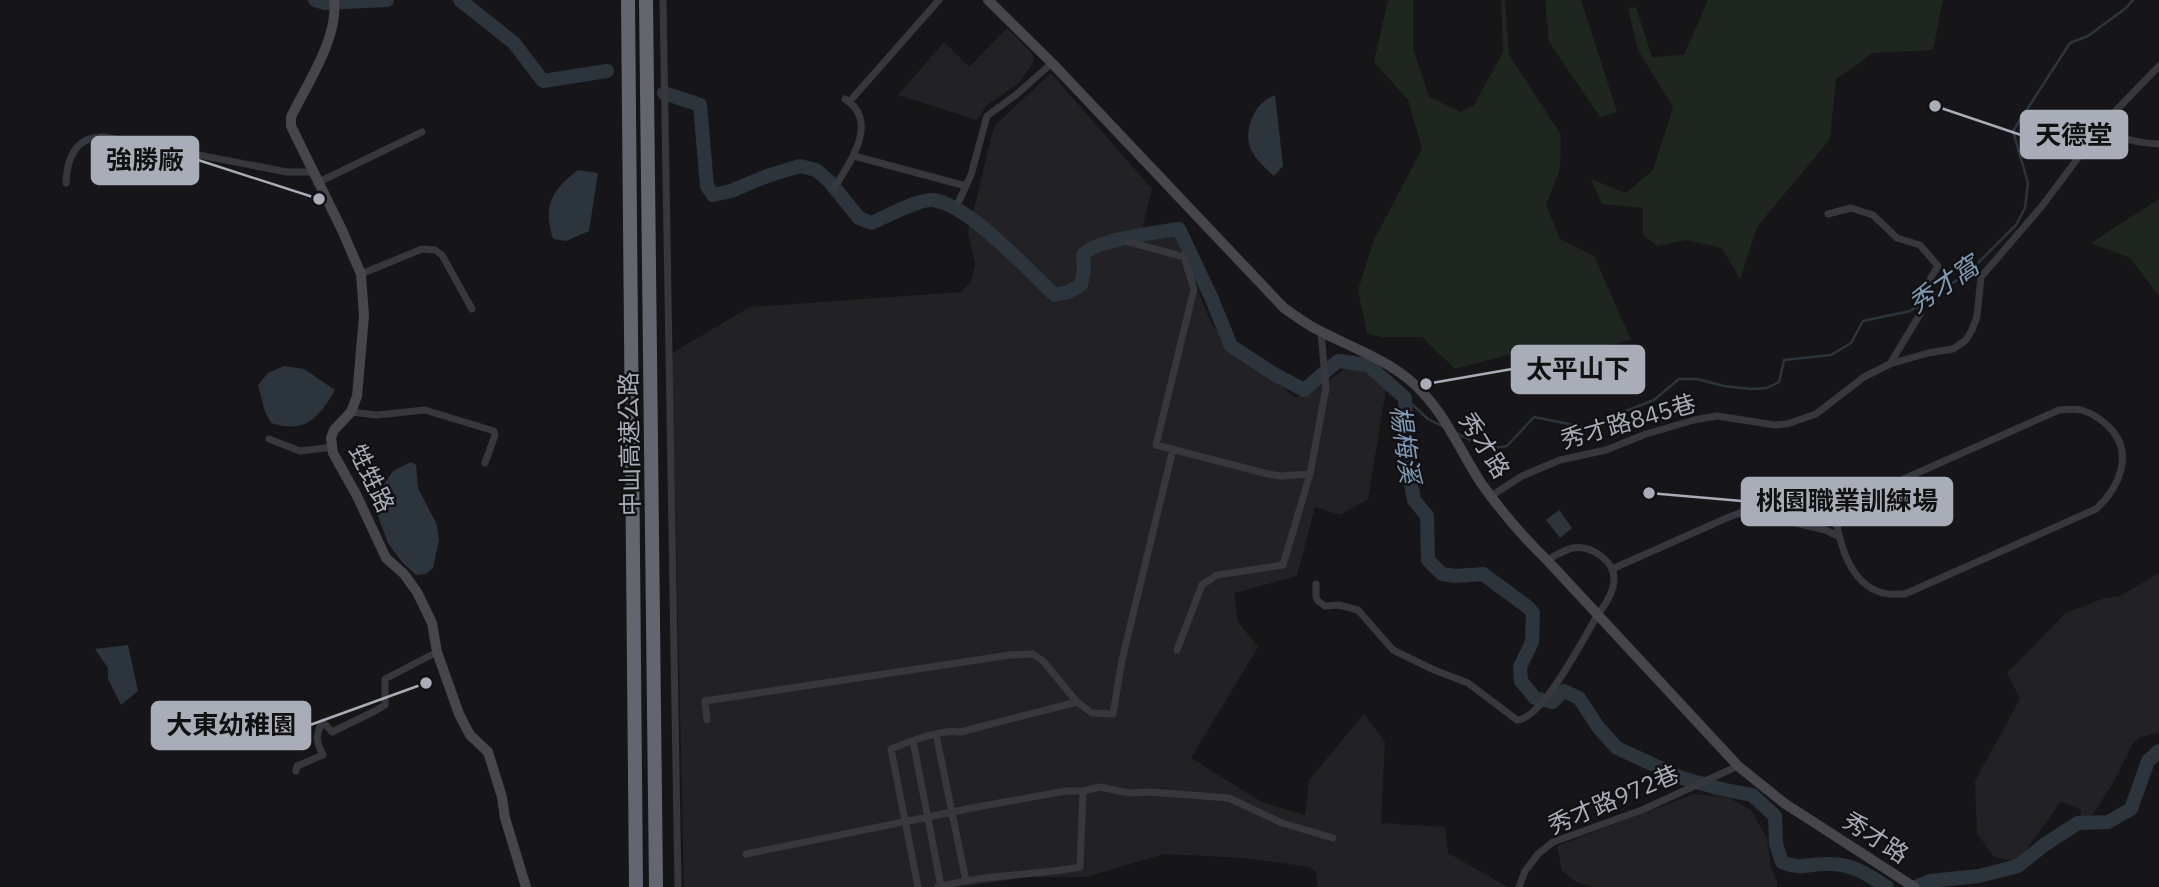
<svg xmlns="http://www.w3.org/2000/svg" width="2159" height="887" viewBox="0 0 2159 887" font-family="'IBM Plex Sans','Noto Sans TC',sans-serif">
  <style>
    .built { fill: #222225 }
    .green { fill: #1e261f }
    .water { fill: #2c353c }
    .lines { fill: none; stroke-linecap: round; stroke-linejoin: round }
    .stream { stroke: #2c353c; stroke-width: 2.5 }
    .river { stroke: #2c353c; stroke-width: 14 }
    .street { stroke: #37383d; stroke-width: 7 }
    .secondary { stroke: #45474d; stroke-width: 10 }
    .highway { stroke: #63666e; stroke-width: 14 }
    .labels { text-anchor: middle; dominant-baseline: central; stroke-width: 5; stroke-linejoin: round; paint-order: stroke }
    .street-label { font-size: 24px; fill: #a8adb8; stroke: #111113 }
    .water-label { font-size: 26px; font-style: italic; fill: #7f9bb3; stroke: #111113 }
    .leader { fill: none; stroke: #a8adb8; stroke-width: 2.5 }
    .callout-dot { fill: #a8adb8; stroke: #111113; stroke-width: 2.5 }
    .callout { fill: #a8adb8; stroke: #a8adb8; stroke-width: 2.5 }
    .callout-label { font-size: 26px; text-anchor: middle; font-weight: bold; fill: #111 }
  </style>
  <rect width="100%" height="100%" fill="#161618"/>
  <path class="built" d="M 1007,28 L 1033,54 L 1034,61 L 1020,82 L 986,106 L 977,120 L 898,95 L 944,42 L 969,67 Z
    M 1051,73 L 1152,189 L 1139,242 L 1175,234 L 1212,325 L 1295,398 L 1321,386 L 1350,365 L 1388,377 L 1368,499 L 1340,515 L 1315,507 L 1297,576 L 1234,593 L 1238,622 L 1258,647 L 1191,758 L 1262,802 L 1305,815 L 1309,780 L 1364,714 L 1385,742 L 1381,823 L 1445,827 L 1448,853 L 1508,887 L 1317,887 L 1316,872 L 1310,867 L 1244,858 L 1164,854 L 1086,877 L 1028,877 L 963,887 L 684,887 L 672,353 L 750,307 L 961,292 L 971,282 L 975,264 L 968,233 L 994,126 Z
    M 2159,573 L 2159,733 L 2140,737 L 2132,745 L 2113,783 L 2088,822 L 2080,818 L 2081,810 L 2061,801 L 2018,862 L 1994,857 L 1977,833 L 1975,781 L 2020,699 L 2007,673 L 2066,613 L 2102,599 L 2120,596 Z
    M 1694,794 L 1729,798 L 1751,810 L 1767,838 L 1771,868 L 1777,881 L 1777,887 L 1593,887 L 1576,882 L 1562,871 L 1557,846 Z"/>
  <path class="green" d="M 1388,0 L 1413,0 L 1413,49 L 1429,97 L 1461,112 L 1474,105 L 1503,52 L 1501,0 L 1505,0 L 1509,55 L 1561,135 L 1560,169 L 1546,205 L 1560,239 L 1594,256 L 1631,340 L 1601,347 L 1515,353 L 1455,369 L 1422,337 L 1382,337 L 1367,334 L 1358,290 L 1374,240 L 1422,149 L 1408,100 L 1374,62 Z
    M 1545,0 L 1581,0 L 1617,112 L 1600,117 L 1549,42 Z
    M 1708,0 L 1943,0 L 1933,50 L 1873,53 L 1836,79 L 1830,139 L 1757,227 L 1740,279 L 1722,248 L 1686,240 L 1657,246 L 1643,235 L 1643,208 L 1602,204 L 1591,179 L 1626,193 L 1653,170 L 1673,107 L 1638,50 L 1628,8 L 1636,7 L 1652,57 L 1684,55 Z
    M 2159,199 L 2159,296 L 2130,258 L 2091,243 Z"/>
  <path class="water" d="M 1275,95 L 1283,166 L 1274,176 C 1255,159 1241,145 1252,118 C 1257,106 1264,100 1275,95 Z
    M 578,170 L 598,173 L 589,231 L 566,241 L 553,239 C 543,206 551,191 578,170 Z
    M 284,366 L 304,369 L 335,390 C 319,418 305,434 271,423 L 265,412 L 258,385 L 268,373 Z
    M 411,462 L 416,465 L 418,488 L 437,525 L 439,540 L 433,568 L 426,574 L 416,575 L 402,562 L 388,543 L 376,511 L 382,487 L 393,471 Z
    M 1559,510 L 1572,528 L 1560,538 L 1546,520 Z
    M 128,645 L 138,691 L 121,705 L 108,679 L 108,668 L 95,649 Z"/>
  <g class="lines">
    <path class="stream" d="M 1405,398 L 1428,419 L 1444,427
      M 1456,433 L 1488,449 L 1507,446 L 1534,417 L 1594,429 L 1609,422 L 1623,412 L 1654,400 L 1679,379 L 1697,379 L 1724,386 L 1751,389 L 1767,388 L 1779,382 L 1784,360 L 1831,355 L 1851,343 L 1863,321 L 1910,311 L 1968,273 L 2016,225 L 2025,208 L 2028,183 L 2013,131 L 2070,43 L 2088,36 L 2126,8 L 2133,0"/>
    <path class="river" d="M 315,0 L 325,3 L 387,0
      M 460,0 L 514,43 L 543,81 L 607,71
      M 664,93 L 700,105 L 707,186 L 713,195 L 731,191 L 767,176 L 800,166 L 816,170 L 829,181 L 859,218 L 872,223 C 887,216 918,199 933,200 C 970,205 1026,269 1055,295 L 1068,292 L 1081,285 L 1084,270 L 1083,255 C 1094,240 1159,232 1179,229 L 1211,297 L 1231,346 L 1274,374 L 1304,390 L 1338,361 L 1368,365 L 1405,398 L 1407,461 L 1414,500 L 1427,516 L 1428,560 L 1442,574 L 1456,576 L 1483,574 L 1529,608 L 1533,613 L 1532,642 L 1520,667 L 1521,681 L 1535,698 L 1552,702 L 1564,691 L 1579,698 L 1598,727 L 1617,748 L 1682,778 L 1721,789 L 1752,795 L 1775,816 L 1776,844 L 1782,862 C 1802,870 1806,864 1826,864 C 1853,863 1866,874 1887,887
      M 1915,887 L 1930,881 L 1979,876 L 2018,866 L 2044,845 L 2078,823 L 2108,822 L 2131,809 L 2148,761 L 2159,751"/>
    <path class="street" d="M 663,0 L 678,887
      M 850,101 L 939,0
      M 2100,128 C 2119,139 2137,143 2159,144
      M 854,156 L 966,186
      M 319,182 L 422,132
      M 66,183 C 67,157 76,136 105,137 L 287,172 L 313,172
      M 834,188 C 850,163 880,121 845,99
      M 959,201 L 971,175 L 987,116 L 1017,94 L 1052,63
      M 1828,214 L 1851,208 L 1873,215 L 1897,238 L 1920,245 L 1938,266 L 1923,291 L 1920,314 L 1890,364
      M 1129,242 L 1184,257 L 1194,289 L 1156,445 L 1268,474 L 1281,476 L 1310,474
      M 361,274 L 422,249 L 435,250 L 442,255 L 472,309
      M 351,412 L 377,415 L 425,410 L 494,431 L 495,435 L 485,463
      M 269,439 L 300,451 L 333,447
      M 1491,496 L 1522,476 L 1560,460 L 1606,450 L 1646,434 L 1694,420 L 1717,416 L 1775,425 L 1787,424 L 1816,414 L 1864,377 L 1890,364 L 1928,353 L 1953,349 L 1966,340 L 1972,330 L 1977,316 L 1981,277 L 2042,206 L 2105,122 L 2159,66
      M 1746,511 L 1825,530 L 1838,536
      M 1612,569 L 1729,517 L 1764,504 L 1786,502 L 1834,510 L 2059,410 C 2066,410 2074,408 2081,410 C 2092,413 2101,419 2109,427 C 2135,453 2119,488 2096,509 L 1905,594 C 1898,594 1890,595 1883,593 C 1848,584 1839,540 1834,510
      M 1316,584 L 1316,597 L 1318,601 L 1325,606 L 1339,605 L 1358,610 L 1393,650 L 1432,669 L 1468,683 L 1517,720 C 1542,720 1585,636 1598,614 C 1606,604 1614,592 1614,579 C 1614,560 1590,545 1573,548 C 1564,550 1556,555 1547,560
      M 1177,650 L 1202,585 L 1217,575 L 1283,565 L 1310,474 L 1326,388 L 1321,332
      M 707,720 L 705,701 L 1010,655 L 1033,654 L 1043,661 L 1077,702 L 1092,713 L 1113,714 L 1122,660 L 1173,449
      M 936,734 L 966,881
      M 913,741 L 941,886
      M 296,771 L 297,766 L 323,755 C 316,742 315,734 323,722 L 332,732 L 375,711 L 385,705 L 385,679 L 437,652
      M 746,854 L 977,807 L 1066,791 L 1083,791 L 1100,787 L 1129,793 L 1150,792 L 1229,798 L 1282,823 L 1333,838
      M 918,887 L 891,749 C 907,742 942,729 960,732 L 1077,702
      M 938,887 C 984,874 1033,876 1080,867 L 1083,791
      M 1519,887 L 1525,871 L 1538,854 L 1553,842 L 1642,810 L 1738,766"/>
    <path class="secondary" d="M 334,0 C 339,37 307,84 291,117 L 291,126 L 342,230 L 361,274 L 364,316 L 357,396 L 351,412 L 334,430 L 331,438 L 333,453 L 357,496 L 386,558 L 404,574 L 417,592 L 432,623 L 437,652 L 459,714 L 470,735 L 488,752 L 502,797 L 505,818 L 526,887
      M 988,0 L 1052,63 L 1284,308 C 1296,316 1307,325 1320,331 C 1356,350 1396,362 1424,394 C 1448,420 1462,454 1481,483 C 1501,511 1523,537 1547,560 L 1738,766 L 1784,803 L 1914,887"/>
    <path class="highway" d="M 628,0 L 636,887
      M 646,0 L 656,887"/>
  </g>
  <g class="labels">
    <g class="street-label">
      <text transform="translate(1628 421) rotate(-16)">秀才路845巷</text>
      <text transform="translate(629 444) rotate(-91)">中山高速公路</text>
      <text transform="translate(1485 445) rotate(58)">秀才路</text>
      <text transform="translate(372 478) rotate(64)">甡甡路</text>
      <text transform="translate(1613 799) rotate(-23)">秀才路972巷</text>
      <text transform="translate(1876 837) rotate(33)">秀才路</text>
    </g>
    <g class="water-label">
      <text transform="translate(1943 284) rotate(-34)">秀才窩</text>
      <text transform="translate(1406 444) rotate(82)">楊梅溪</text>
    </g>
  </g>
  <path class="leader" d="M1935 106L2021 135M319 199L198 160M1426 384L1512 369M1649 493L1742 501M426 683L310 725"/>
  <g class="callout-dot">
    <circle cx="1935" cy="106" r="7"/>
    <circle cx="319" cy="199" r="7"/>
    <circle cx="1426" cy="384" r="7"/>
    <circle cx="1649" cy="493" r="7"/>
    <circle cx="426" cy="683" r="7"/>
  </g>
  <g class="callout">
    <rect x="2021" y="111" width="106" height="47" rx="7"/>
    <rect x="92" y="137" width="106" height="47" rx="7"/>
    <rect x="1512" y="346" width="132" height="47" rx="7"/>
    <rect x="1742" y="478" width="210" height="47" rx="7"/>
    <rect x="152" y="702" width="158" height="47" rx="7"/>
  </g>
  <g class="callout-label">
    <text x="2074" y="144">天德堂</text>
    <text x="145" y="169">強勝廠</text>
    <text x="1578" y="378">太平山下</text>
    <text x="1847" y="510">桃園職業訓練場</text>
    <text x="231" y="734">大東幼稚園</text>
  </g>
</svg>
